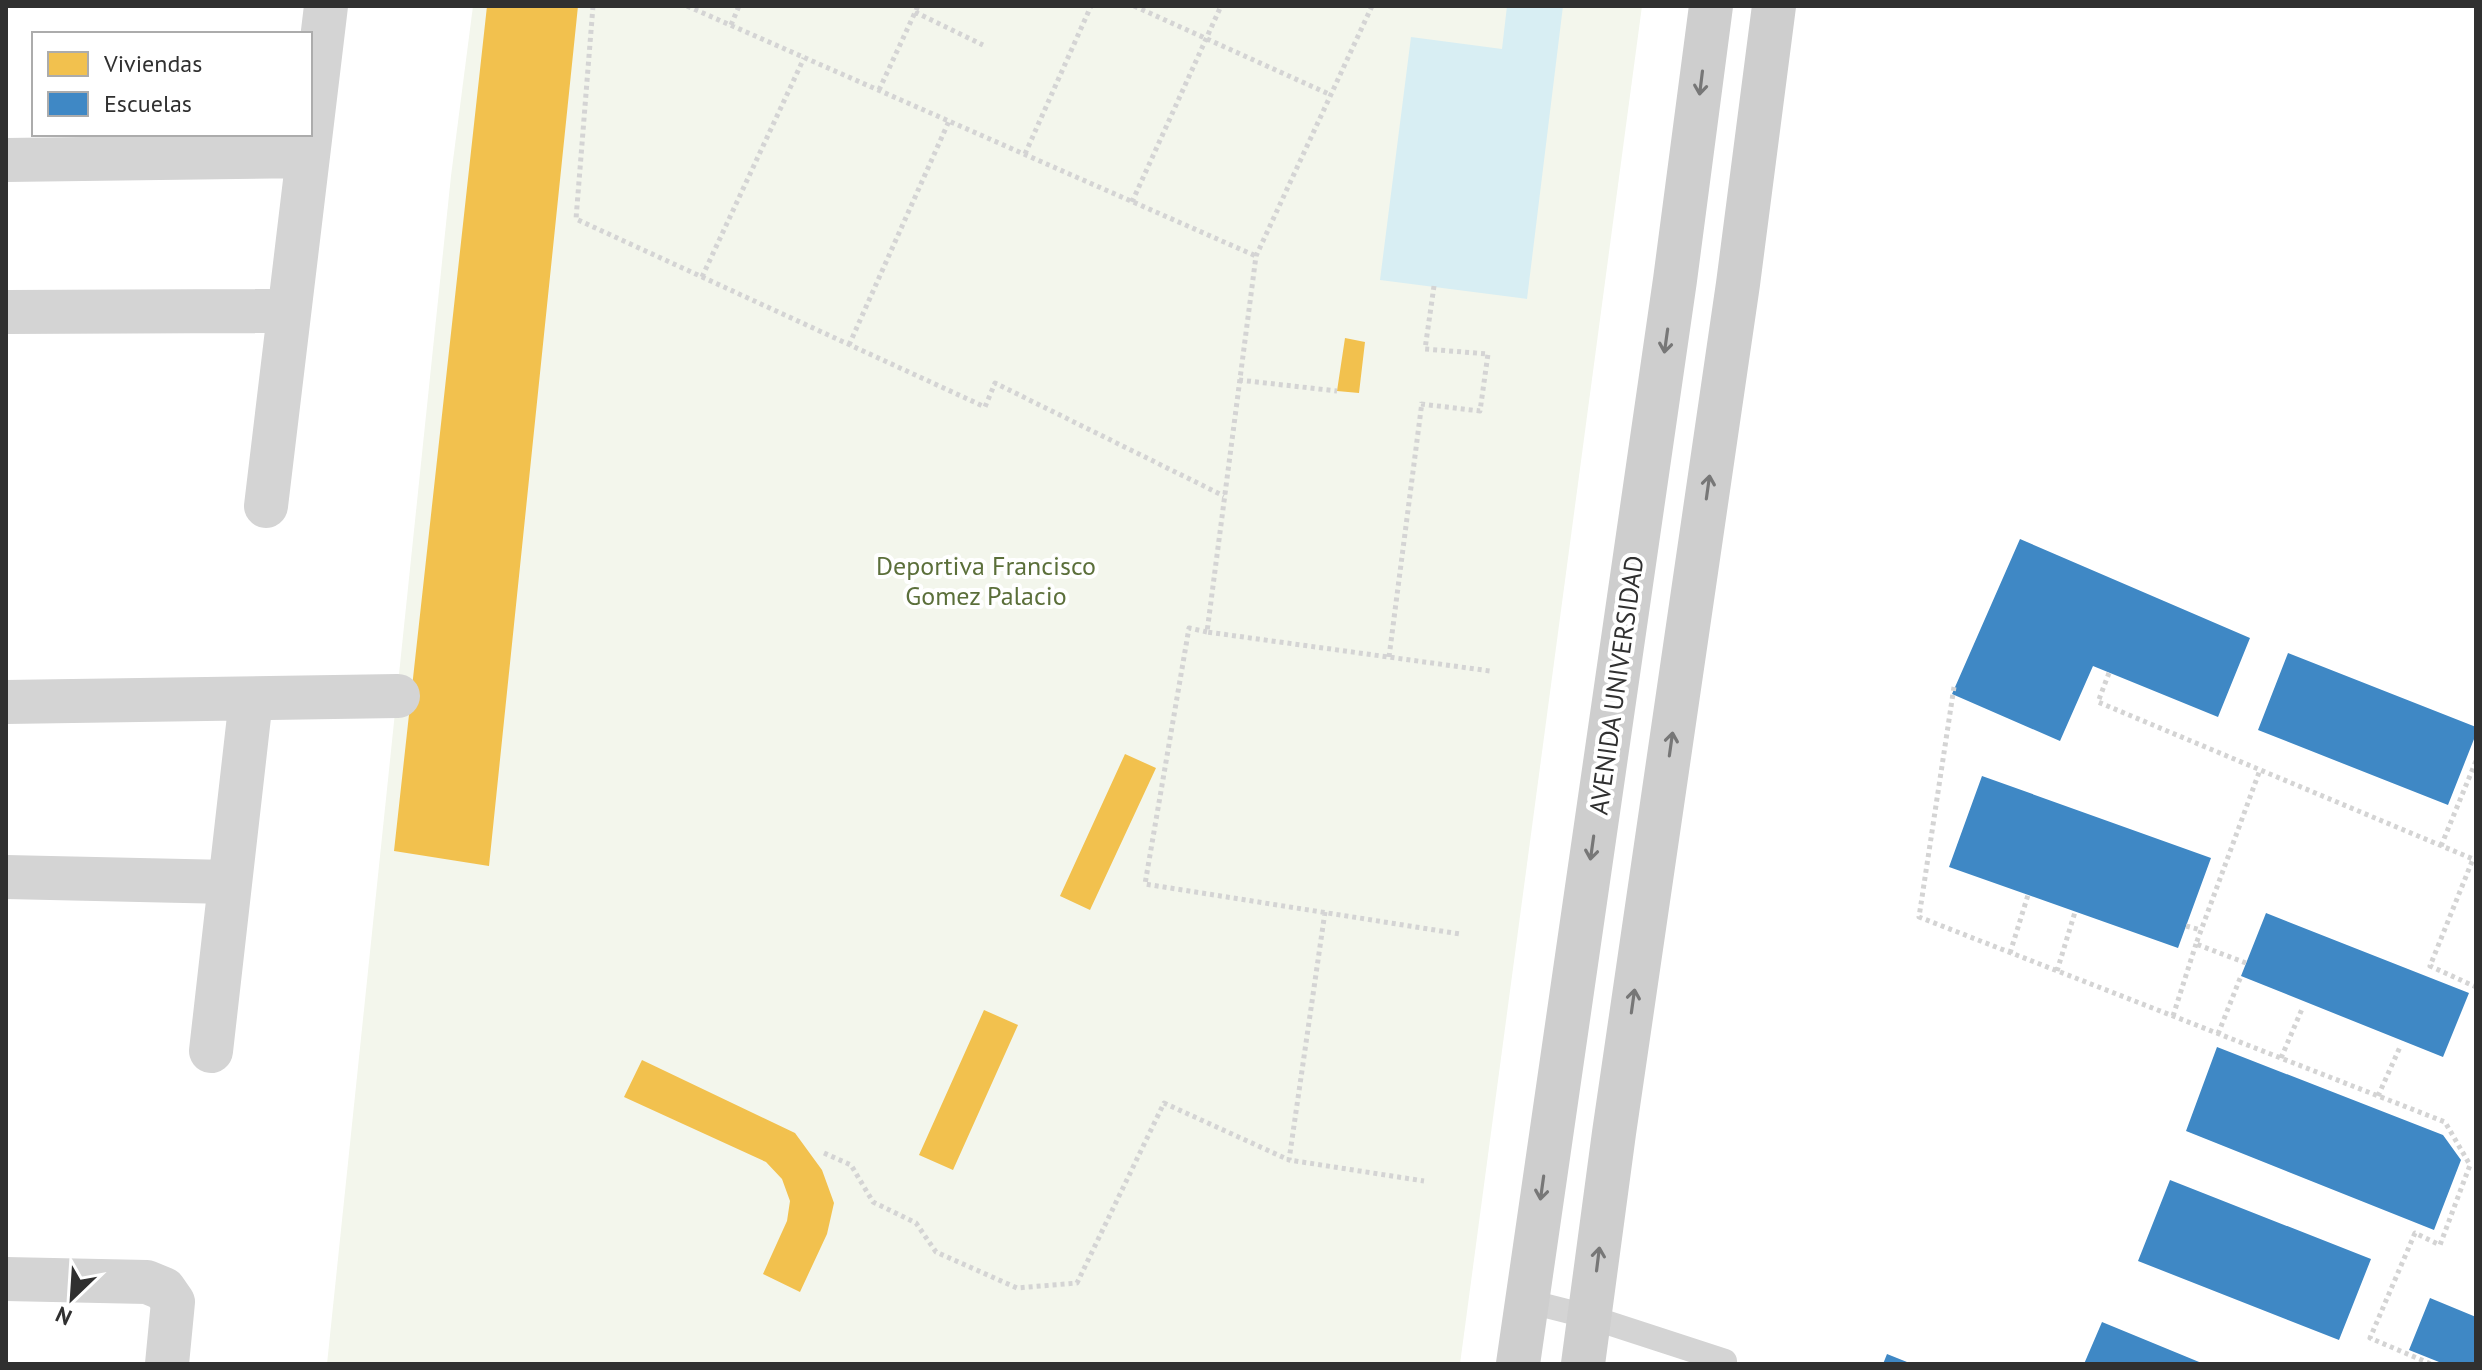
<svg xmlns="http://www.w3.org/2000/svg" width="2482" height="1370" viewBox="0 0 2482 1370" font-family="'PT Sans',sans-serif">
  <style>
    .green { fill: #f3f6ec }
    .water { fill: #d8eef3 }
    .homes { fill: #f2c14e }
    .schools { fill: #3f88c5 }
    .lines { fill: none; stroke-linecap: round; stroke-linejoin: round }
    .path { stroke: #d4d4d4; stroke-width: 5; stroke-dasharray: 4 4; stroke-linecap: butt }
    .lane { stroke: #d4d4d4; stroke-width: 24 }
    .street { stroke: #d4d4d4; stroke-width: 44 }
    .secondary { stroke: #cecece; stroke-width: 44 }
    .oneway { stroke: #777 }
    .labels { text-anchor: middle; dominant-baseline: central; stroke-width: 8; stroke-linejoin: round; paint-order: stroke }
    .park-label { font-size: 26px; fill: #5b6f3a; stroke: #fff }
    .street-label { font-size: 26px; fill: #303030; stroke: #fff }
  </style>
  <rect width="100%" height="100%" fill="#fff"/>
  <path class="green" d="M 473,6 L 1642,6 L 1460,1364 L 327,1364 L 451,176 Z"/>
  <path class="water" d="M 1507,6 L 1563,6 L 1527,299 L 1380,280 L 1411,37 L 1502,49 Z"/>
  <path class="homes" d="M 487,6 L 578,6 L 489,866 L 394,851 Z
    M 1345,338 L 1365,342 L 1359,393 L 1337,391 Z
    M 1125,754 L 1156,768 L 1090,910 L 1060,896 Z
    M 984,1010 L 1018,1025 L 953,1170 L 919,1155 Z
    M 642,1060 L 795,1133 L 822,1170 L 834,1203 L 827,1234 L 800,1292 L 763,1274 L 787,1221 L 790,1201 L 782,1179 L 766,1162 L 624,1097 Z"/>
  <path class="schools" d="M 2020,539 L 2250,638 L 2218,717 L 2093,666 L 2060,741 L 1952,694 Z
    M 2288,653 L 2476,727 L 2476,734 L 2448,805 L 2258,730 Z
    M 1982,776 L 2211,858 L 2178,948 L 1949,867 Z
    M 2266,913 L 2469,993 L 2443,1057 L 2241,976 Z
    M 2217,1047 L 2443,1135 L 2461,1160 L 2434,1230 L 2186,1131 Z
    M 2170,1180 L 2371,1259 L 2339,1340 L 2138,1261 Z
    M 2430,1298 L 2476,1317 L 2476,1364 L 2444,1364 L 2409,1350 Z
    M 2102,1322 L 2204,1364 L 2084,1364 Z
    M 1887,1354 L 1912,1364 L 1883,1364 Z"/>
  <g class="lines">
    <path class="path" d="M 593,6 L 576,219 L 985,407 L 995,383 L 1224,496
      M 687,6 L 1256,256
      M 1134,6 L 1331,95
      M 1372,6 L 1256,256 L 1207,632 L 1490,671
      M 915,12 L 983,45
      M 731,25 L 739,6
      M 879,90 L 918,6
      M 1025,154 L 1091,6
      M 1132,202 L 1221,6
      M 702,277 L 804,58
      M 849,345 L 949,121
      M 1239,380 L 1337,391
      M 1421,404 L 1480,411 L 1488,354 L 1425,349 L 1434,286
      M 1207,632 L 1189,628 L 1145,884 L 1460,934
      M 1389,657 L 1422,402
      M 2109,673 L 2098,702 L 2473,859 L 2430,966 L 2476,987
      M 1954,687 L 1919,917 L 2445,1122 L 2470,1165 L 2440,1245 L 2415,1233 L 2370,1338 L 2431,1364
      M 2441,846 L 2476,761
      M 1325,912 L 1289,1160 L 1424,1181
      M 2186,926 L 2201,930
      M 2010,953 L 2028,895
      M 2246,963 L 2196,944 L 2260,770
      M 2057,971 L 2075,912
      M 2173,1016 L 2196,944
      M 2218,1034 L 2241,976
      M 2281,1058 L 2302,1009
      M 2378,1096 L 2400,1047
      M 824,1153 L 851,1165 L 873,1202 L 916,1223 L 936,1252 L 1017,1288 L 1077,1283 L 1164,1103 L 1289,1160"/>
    <path class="lane" d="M 1527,1301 L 1590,1317 L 1725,1361"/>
    <path class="street" d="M 6,160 L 308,156
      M 6,312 L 289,311
      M 266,506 L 326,6
      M 6,702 L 398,696
      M 6,877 L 229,882
      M 211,1051 L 251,699
      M 6,1279 L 147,1282 L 164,1289 L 173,1302 L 167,1364"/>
    <path class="secondary" d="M 1518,1364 L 1675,280 L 1711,6
      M 1583,1364 L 1614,1133 L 1738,284 L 1774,6"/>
  </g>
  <defs><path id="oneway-shaft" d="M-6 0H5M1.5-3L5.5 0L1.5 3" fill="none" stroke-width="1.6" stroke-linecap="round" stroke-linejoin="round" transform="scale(2)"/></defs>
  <g class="oneway">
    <use href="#oneway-shaft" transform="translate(1701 83) rotate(97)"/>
    <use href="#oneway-shaft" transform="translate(1666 341) rotate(98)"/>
    <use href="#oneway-shaft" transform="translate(1708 487) rotate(-82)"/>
    <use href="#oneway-shaft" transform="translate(1671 744) rotate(-82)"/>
    <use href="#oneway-shaft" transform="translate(1592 848) rotate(98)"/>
    <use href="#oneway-shaft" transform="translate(1633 1001) rotate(-82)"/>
    <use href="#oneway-shaft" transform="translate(1542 1188) rotate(98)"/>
    <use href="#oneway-shaft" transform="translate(1598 1259) rotate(-83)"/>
  </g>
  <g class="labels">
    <g class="park-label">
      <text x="986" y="565">Deportiva Francisco<tspan x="986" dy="30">Gomez Palacio</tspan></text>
    </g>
    <g class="street-label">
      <text transform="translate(1616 685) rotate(-82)">AVENIDA UNIVERSIDAD</text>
    </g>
  </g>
  <rect width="2482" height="1370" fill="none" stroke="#303030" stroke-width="16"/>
  <rect x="32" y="32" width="280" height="104" fill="#ffffff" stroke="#acacac" stroke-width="2"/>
  <rect x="48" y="52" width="40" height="24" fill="#f2c14e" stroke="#acacac" stroke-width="2"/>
  <text x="104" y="72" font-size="24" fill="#303030">Viviendas</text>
  <rect x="48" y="92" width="40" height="24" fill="#3f88c5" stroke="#acacac" stroke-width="2"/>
  <text x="104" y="112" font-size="24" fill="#303030">Escuelas</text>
  <g transform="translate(72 1298) rotate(205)" stroke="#ffffff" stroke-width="6" paint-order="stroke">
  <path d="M0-6L14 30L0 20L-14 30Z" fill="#303030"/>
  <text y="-12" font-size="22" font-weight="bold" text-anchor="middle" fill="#303030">N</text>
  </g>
</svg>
